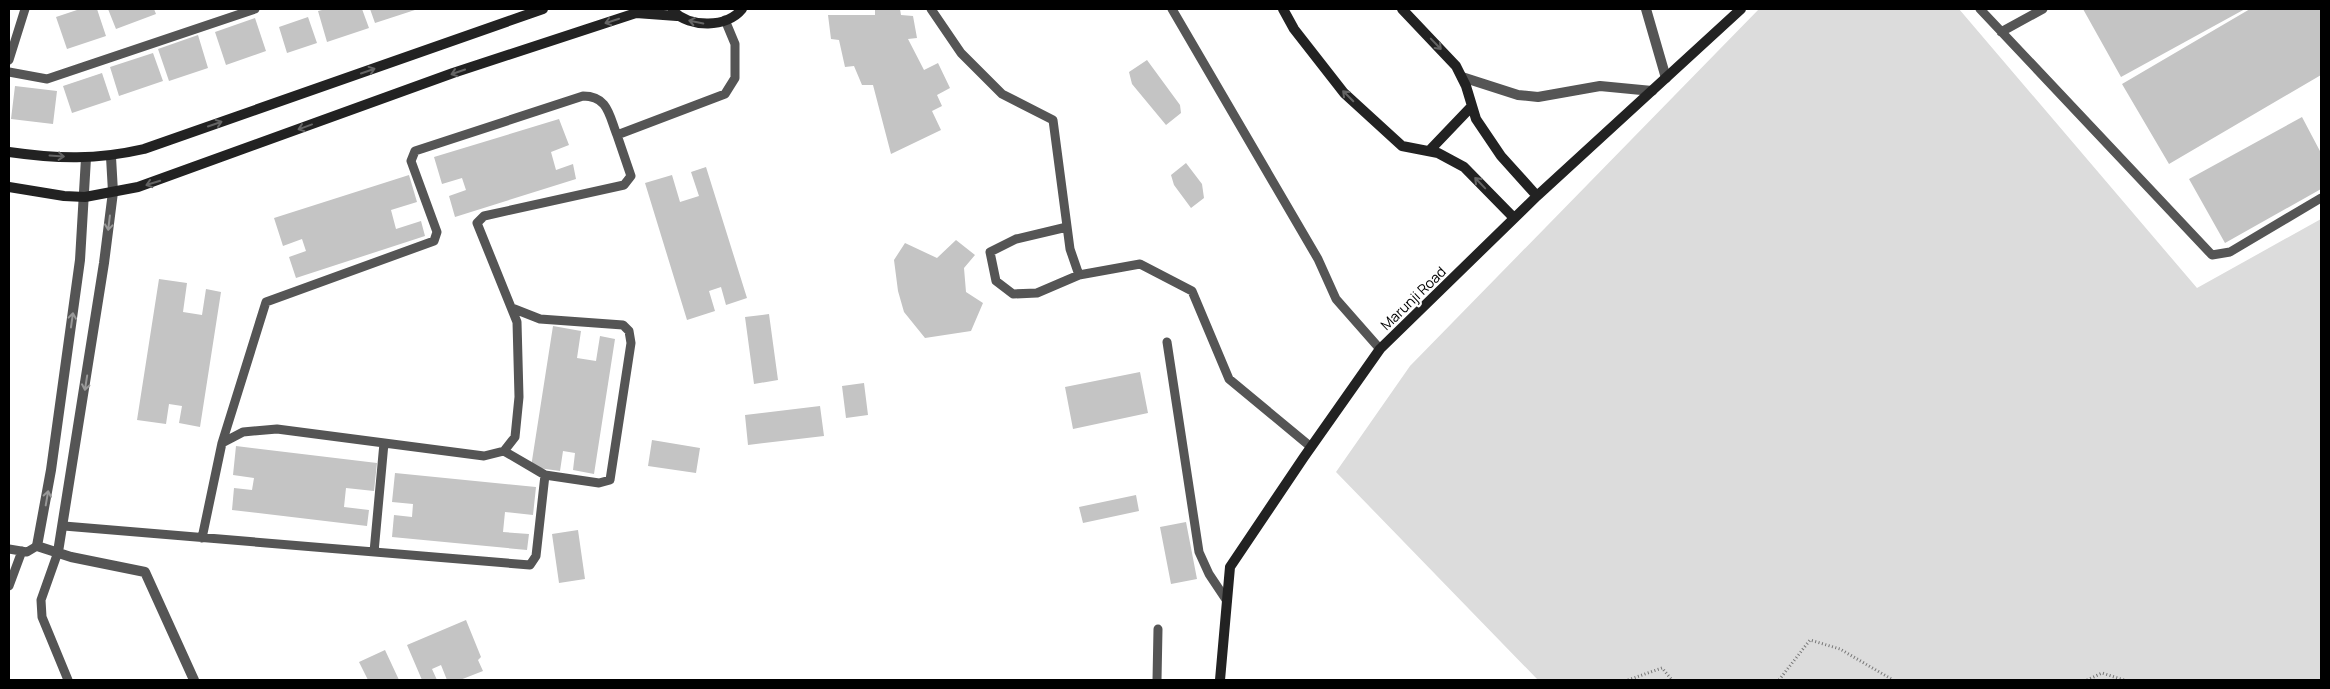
<svg xmlns="http://www.w3.org/2000/svg" width="2330" height="689" viewBox="0 0 2330 689" font-family="Manrope,sans-serif">
  <style>
    .green { fill: #dcdcdc }
    .building { fill: #c4c4c4 }
    .lines { fill: none; stroke-linecap: round; stroke-linejoin: round }
    .path { stroke: #777; stroke-width: 3; stroke-dasharray: 1 2.5; stroke-linecap: butt }
    .lane { stroke: #555; stroke-width: 9 }
    .street { stroke: #555; stroke-width: 10 }
    .secondary { stroke: #222; stroke-width: 10 }
    .oneway { stroke: #646464 }
    .oneway2 { stroke: #999 }
    .labels { text-anchor: middle; dominant-baseline: central; stroke-width: 4.5; stroke-linejoin: round; paint-order: stroke }
    .street-label { font-size: 14px; fill: #000; stroke: #fff }
  </style>
  <rect width="100%" height="100%" fill="#fff"/>
  <path class="green" d="M 1759,9 L 1959,9 L 2197,288 L 2321,219 L 2321,680 L 1538,680 L 1336,472 L 1410,366 Z"/>
  <path class="building" d="M 80,9 L 97,9 L 106,36 L 67,49 L 56,17 Z
    M 108,9 L 154,9 L 156,14 L 116,29 Z
    M 326,9 L 362,9 L 369,28 L 327,42 L 318,11 Z
    M 370,9 L 418,9 L 375,23 Z
    M 875,9 L 900,9 L 901,15 L 913,16 L 917,38 L 908,39 L 924,70 L 938,63 L 950,88 L 937,95 L 942,106 L 932,111 L 941,130 L 891,154 L 873,85 L 862,85 L 854,66 L 845,67 L 839,40 L 831,39 L 828,15 L 875,15 Z
    M 2083,9 L 2245,9 L 2121,77 Z
    M 2250,9 L 2321,9 L 2321,75 L 2169,164 L 2122,84 Z
    M 308,17 L 317,43 L 287,53 L 279,27 Z
    M 255,18 L 266,51 L 226,65 L 215,32 Z
    M 198,35 L 208,68 L 169,81 L 158,49 Z
    M 153,53 L 163,81 L 119,96 L 110,67 Z
    M 1147,60 L 1180,105 L 1181,113 L 1166,125 L 1132,84 L 1129,72 Z
    M 102,73 L 111,100 L 72,113 L 63,86 Z
    M 15,86 L 57,91 L 53,124 L 11,119 Z
    M 2302,117 L 2321,153 L 2321,189 L 2225,243 L 2189,179 Z
    M 559,119 L 569,145 L 551,152 L 556,170 L 573,164 L 576,179 L 455,217 L 449,196 L 466,190 L 462,178 L 442,184 L 434,157 Z
    M 1186,163 L 1202,184 L 1204,198 L 1191,208 L 1174,185 L 1171,175 Z
    M 706,167 L 747,298 L 726,305 L 721,287 L 709,291 L 715,311 L 687,320 L 645,183 L 672,175 L 680,202 L 699,196 L 691,172 Z
    M 409,175 L 417,202 L 391,210 L 396,229 L 421,221 L 425,236 L 296,278 L 289,257 L 306,251 L 302,239 L 283,246 L 274,218 Z
    M 956,240 L 975,255 L 964,268 L 966,292 L 983,303 L 971,331 L 925,338 L 904,312 L 898,291 L 894,260 L 905,243 L 937,258 Z
    M 159,279 L 187,283 L 183,312 L 202,315 L 206,289 L 221,292 L 200,427 L 179,423 L 182,406 L 169,404 L 166,424 L 137,420 Z
    M 769,314 L 778,380 L 754,384 L 745,317 Z
    M 553,326 L 581,331 L 577,358 L 596,361 L 600,336 L 615,339 L 594,474 L 573,470 L 575,453 L 563,451 L 560,471 L 531,467 Z
    M 1140,372 L 1148,413 L 1073,429 L 1065,387 Z
    M 864,383 L 868,415 L 846,418 L 842,386 Z
    M 820,406 L 824,436 L 748,445 L 745,415 Z
    M 652,440 L 700,448 L 696,473 L 648,466 Z
    M 236,446 L 377,463 L 374,491 L 346,488 L 344,507 L 369,510 L 367,526 L 232,510 L 234,488 L 252,490 L 254,478 L 233,475 Z
    M 395,473 L 536,487 L 533,515 L 505,512 L 503,532 L 529,534 L 527,550 L 392,537 L 394,515 L 412,517 L 413,504 L 392,502 Z
    M 1136,495 L 1139,511 L 1083,523 L 1079,507 Z
    M 1186,522 L 1197,579 L 1171,584 L 1160,527 Z
    M 578,530 L 585,579 L 559,583 L 552,534 Z
    M 466,620 L 481,657 L 478,660 L 483,671 L 460,680 L 447,680 L 441,665 L 432,669 L 437,680 L 422,680 L 407,645 Z
    M 385,650 L 399,680 L 368,680 L 359,662 Z"/>
  <g class="lines">
    <path class="path" d="M 1628,680 L 1662,668 L 1672,680
      M 1779,680 L 1810,640 L 1840,649 L 1893,680
      M 2087,680 L 2102,673 L 2124,680"/>
    <path class="lane" d="M 931,9 L 961,53 L 1002,94 L 1053,120 L 1070,249 L 1079,275 L 1140,264 L 1192,291 L 1229,379 L 1311,447
      M 1172,9 L 1318,259 L 1336,299 L 1380,349
      M 1980,9 L 2212,255 L 2230,252 L 2321,198
      M 2001,32 L 2043,9
      M 9,60 L 25,9
      M 9,72 L 47,79 L 255,9
      M 1067,227 L 1016,239 L 990,252 L 996,281 L 1013,294 L 1037,293 L 1079,275
      M 1167,342 L 1199,552 L 1209,574 L 1227,601
      M 222,443 L 266,302 L 434,241 L 437,232 L 411,161 L 415,151 L 583,96 C 608,96 609,115 617,135
      M 504,451 L 545,475 L 599,483 L 610,480 L 631,343 L 629,331 L 623,325 L 540,319 L 512,308
      M 64,526 L 530,565 L 536,556 L 545,475
      M 202,538 L 222,443 L 243,432 L 277,429 L 484,456 L 504,451 L 515,437 L 519,397 L 517,322 L 477,223 L 484,216 L 624,185 L 631,176 L 617,135 L 725,94 L 735,78 L 735,44 L 725,20
      M 9,549 L 27,552 L 37,546
      M 58,552 L 41,600 L 42,617 L 68,680
      M 374,552 L 384,443
      M 9,586 L 22,551
      M 1157,680 L 1158,629"/>
    <path class="street" d="M 1646,9 L 1666,78
      M 1462,77 L 1518,95 L 1538,97 L 1600,86 L 1652,91
      M 86,158 L 80,260 L 51,470 L 37,546 L 71,557 L 145,572 L 194,680
      M 58,552 L 104,263 L 113,192 L 111,157"/>
    <path class="secondary" d="M 1283,9 L 1294,29 L 1344,93 L 1402,146 L 1438,153 L 1464,167 L 1514,218
      M 1402,9 L 1456,66 L 1466,86 L 1476,119 L 1501,156 L 1537,196
      M 673,11 C 690,28 727,28 742,9
      M 1429,151 L 1472,106
      M 9,152 C 58,159 96,160 144,149 L 543,9
      M 9,187 L 64,196 L 85,197 L 138,187 L 453,73 L 636,13 L 677,16
      M 1220,680 L 1230,567 L 1304,457 L 1380,349 L 1537,196 L 1741,9"/>
  </g>
  <defs><path id="oneway-shaft" d="M-6 0H5M1.5-3L5.5 0L1.5 3" fill="none" stroke-width="1.6" stroke-linecap="round" stroke-linejoin="round" transform="scale(1.25)"/></defs>
  <g class="oneway">
    <use href="#oneway-shaft" transform="translate(612 21) rotate(162)"/>
    <use href="#oneway-shaft" transform="translate(696 22) rotate(-168)"/>
    <use href="#oneway-shaft" transform="translate(1436 44) rotate(46)"/>
    <use href="#oneway-shaft" transform="translate(368 71) rotate(-19)"/>
    <use href="#oneway-shaft" transform="translate(458 72) rotate(161)"/>
    <use href="#oneway-shaft" transform="translate(1348 96) rotate(-135)"/>
    <use href="#oneway-shaft" transform="translate(215 124) rotate(-19)"/>
    <use href="#oneway-shaft" transform="translate(305 127) rotate(160)"/>
    <use href="#oneway-shaft" transform="translate(57 156) rotate(4)"/>
    <use href="#oneway-shaft" transform="translate(153 183) rotate(163)"/>
    <use href="#oneway-shaft" transform="translate(1480 183) rotate(-134)"/>
  </g>
  <g class="oneway2">
    <use href="#oneway-shaft" transform="translate(109 223) rotate(97)"/>
    <use href="#oneway-shaft" transform="translate(72 320) rotate(-82)"/>
    <use href="#oneway-shaft" transform="translate(86 383) rotate(99)"/>
    <use href="#oneway-shaft" transform="translate(47 498) rotate(-80)"/>
  </g>
  <g class="labels">
    <g class="street-label">
      <text transform="translate(1413 298) rotate(-44)">Marunji Road</text>
    </g>
  </g>
  <rect width="2330" height="689" fill="none" stroke="#000000" stroke-width="20"/>
</svg>
